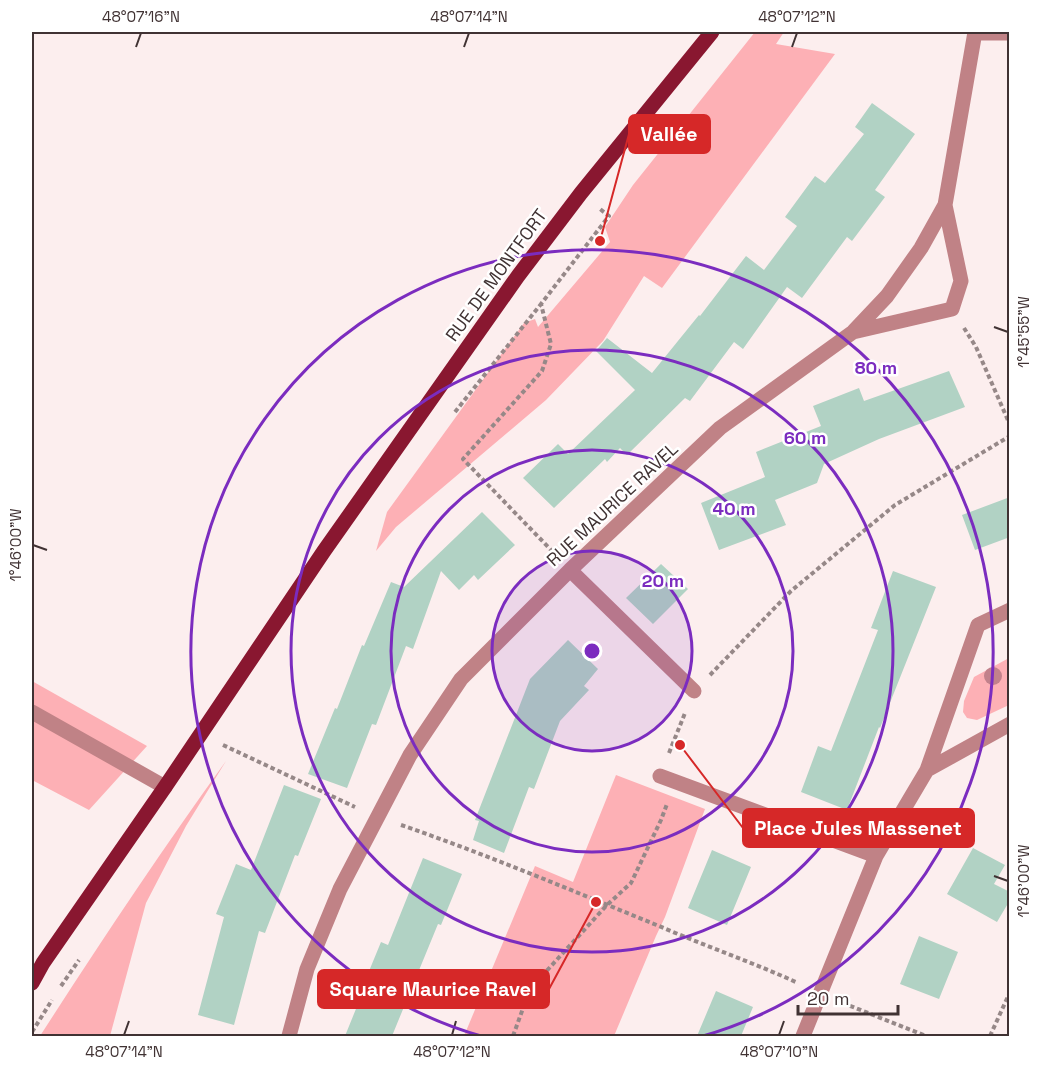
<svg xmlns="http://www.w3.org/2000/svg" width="1041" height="1068" viewBox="0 0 1041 1068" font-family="'Space Grotesk',sans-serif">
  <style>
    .green { fill: #fdb0b5 }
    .building { fill: #b1d2c4 }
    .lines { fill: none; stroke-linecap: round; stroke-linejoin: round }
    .path { stroke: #968888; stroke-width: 4; stroke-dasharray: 4.5 3; stroke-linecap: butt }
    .minor { stroke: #c08286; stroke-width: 15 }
    .major { stroke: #891730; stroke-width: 15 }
    .tree { fill: #c2818b }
    .ticks { fill: none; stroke: #403233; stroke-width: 2 }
    .ring { fill: none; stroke: #7b2cbf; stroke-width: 3 }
    .labels { text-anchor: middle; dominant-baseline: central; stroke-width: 5; stroke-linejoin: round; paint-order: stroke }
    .street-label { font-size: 18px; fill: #403233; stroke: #fff }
    .centre { fill: #7b2cbf; stroke: #fff; stroke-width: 3 }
    .ring-label { font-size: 18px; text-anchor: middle; font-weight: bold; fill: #7b2cbf; stroke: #fff; stroke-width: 5; stroke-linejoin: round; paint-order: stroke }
    .leader { fill: none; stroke: #d62828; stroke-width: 2 }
    .callout-dot { fill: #d62828; stroke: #fff; stroke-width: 2 }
    .callout { fill: #d62828; stroke: #d62828; stroke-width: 2 }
    .callout-label { font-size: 20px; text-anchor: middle; font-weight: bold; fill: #fff }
    .neatline { fill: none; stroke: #403233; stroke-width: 2 }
    .ticks-label { font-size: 15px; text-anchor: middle; fill: #403233 }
  </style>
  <rect width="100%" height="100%" fill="#fceeee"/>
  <path class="green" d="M 755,32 L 784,32 L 776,44 L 835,54 L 662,288 L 644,276 L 603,341 L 546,400 L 396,527 L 376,551 L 387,512 L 524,323 L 535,319 L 538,327 L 610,242 L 605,227 L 633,185 Z
    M 1009,658 L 1009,705 L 977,720 L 967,718 L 963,712 L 964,701 L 974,677 Z
    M 32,681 L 147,746 L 89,810 L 32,780 Z
    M 226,761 L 186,826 L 146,903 L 110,1036 L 40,1036 C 100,943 161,851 226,761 Z
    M 616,775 L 705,809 L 665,917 L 656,936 L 614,1036 L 464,1036 L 535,866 L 573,882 Z"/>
  <path class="building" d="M 872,103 L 915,134 L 875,190 L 885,197 L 852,241 L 847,237 L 802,298 L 787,287 L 743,349 L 734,342 L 690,401 L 685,398 L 627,455 L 620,448 L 607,462 L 605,459 L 554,508 L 523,478 L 558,444 L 568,454 L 635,390 L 596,351 L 607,338 L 652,373 L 699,315 L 700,316 L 746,256 L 764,270 L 797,226 L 785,217 L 815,176 L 825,183 L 864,134 L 855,127 Z
    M 949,371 L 965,407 L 879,439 L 824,464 L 817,483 L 775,500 L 786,525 L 719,550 L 701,503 L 765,477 L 756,452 L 821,426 L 813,406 L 859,388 L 864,401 Z
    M 1010,497 L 1010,537 L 975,550 L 962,515 Z
    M 482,512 L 515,545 L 478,580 L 474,575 L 459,590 L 441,571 L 413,649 L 406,646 L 376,725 L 372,724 L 347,788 L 308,774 L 335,708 L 337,709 L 362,645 L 364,646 L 391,582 L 404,587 Z
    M 661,564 L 688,589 L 653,624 L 626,598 Z
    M 893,571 L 936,587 L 880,728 L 879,727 L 847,810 L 801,792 L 818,746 L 831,751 L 878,630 L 871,628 Z
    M 568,640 L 598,669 L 584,686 L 589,690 L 560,721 L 534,789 L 529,787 L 504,853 L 473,840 L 479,821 L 475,820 L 530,679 Z
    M 284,785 L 321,799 L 298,856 L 295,855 L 265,933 L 259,931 L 234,1025 L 198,1015 L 224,917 L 216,914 L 236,864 L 251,870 Z
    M 973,848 L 1005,865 L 994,884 L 1010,892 L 1010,900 L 997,922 L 947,894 Z
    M 712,850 L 751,867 L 727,925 L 688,908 Z
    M 423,858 L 462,874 L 441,925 L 438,924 L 392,1036 L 345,1036 L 362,994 L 360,993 L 381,942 L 388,945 Z
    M 919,936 L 958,952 L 939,999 L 900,984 Z
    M 716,991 L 753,1007 L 741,1036 L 697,1036 Z"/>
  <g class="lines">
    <path class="path" d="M 964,328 L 976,347 L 1010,425
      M 455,412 L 541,304
      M 553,552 L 463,459 L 542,371 L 551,344 L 541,304 L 609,216 L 600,209
      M 710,675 L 791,591 L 895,505 L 1010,436
      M 223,745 L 355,807
      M 669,753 L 685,713
      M 401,825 C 488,855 573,891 659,926 C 705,946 752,962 798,983
      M 61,986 L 79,960
      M 843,1003 L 926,1036
      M 32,1032 L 52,1000
      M 513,1036 L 530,989 L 607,905 L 631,883 L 661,820 L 667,804
      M 990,1036 L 1010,992"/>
    <path class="minor" d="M 975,33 L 1010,33
      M 853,332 L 952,309 L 961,281 L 945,205
      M 570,570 L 694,691
      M 32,712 L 165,787
      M 927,770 L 978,625 L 1010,610
      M 660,776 L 876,856
      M 289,1036 L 307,969 L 340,889 L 410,755 L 461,679 L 570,570 L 720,428 L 853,332 L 887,296 L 921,248 L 945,205 L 975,32
      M 803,1036 L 876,856 L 927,770 L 1010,724"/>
    <path class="major" d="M 32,983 L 43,963 L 165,787 L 324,551 L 518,276 L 581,193 L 712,32"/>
  </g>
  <circle class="tree" cx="993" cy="676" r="9"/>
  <path class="ticks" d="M 136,47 L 141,33M 464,47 L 469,33M 792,47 L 797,33M 994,327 L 1008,332M 33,545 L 47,550M 994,876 L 1008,881M 124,1035 L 129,1021M 452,1035 L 456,1021M 779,1035 L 784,1021"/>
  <circle cx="592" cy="651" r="100" fill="#7b2cbf" fill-opacity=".12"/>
  <g class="ring">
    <circle cx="592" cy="651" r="100"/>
    <circle cx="592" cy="651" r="201"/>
    <circle cx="592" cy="651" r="301"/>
    <path d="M481 1036A401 401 0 1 1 703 1036"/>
  </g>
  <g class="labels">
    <g class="street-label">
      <text transform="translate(496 275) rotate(-54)">RUE DE MONTFORT</text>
      <text transform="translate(612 504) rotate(-43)">RUE MAURICE RAVEL</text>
    </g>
  </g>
  <circle cx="592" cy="651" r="9" class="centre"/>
  <g class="ring-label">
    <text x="876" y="374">80 m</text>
    <text x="805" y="444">60 m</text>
    <text x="734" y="515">40 m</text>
    <text x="663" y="587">20 m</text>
  </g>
  <path class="leader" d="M600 241L629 134M680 745L743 828M596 902L549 989"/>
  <g class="callout-dot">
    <circle cx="600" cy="241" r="6"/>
    <circle cx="680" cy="745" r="6"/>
    <circle cx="596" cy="902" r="6"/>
  </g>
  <g class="callout">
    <rect x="629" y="115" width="81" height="38" rx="6"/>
    <rect x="743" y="809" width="231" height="38" rx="6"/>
    <rect x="318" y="970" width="231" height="38" rx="6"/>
  </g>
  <g class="callout-label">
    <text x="669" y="141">Vallée</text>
    <text x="858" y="835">Place Jules Massenet</text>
    <text x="433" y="996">Square Maurice Ravel</text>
  </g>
  <rect width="1041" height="1068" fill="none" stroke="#ffffff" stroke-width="66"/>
  <path d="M798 1005v9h100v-9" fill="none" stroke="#403233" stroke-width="3"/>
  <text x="807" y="1005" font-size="18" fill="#403233" stroke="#ffffff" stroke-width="4.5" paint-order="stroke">20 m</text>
  <rect x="33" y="33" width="975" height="1002" class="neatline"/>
  <g class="ticks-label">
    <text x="141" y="22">48°07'16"N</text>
    <text x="469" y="22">48°07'14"N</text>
    <text x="797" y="22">48°07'12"N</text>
    <text transform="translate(1024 332) rotate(-90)" y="5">1°45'55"W</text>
    <text transform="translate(16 545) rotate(-90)" y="5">1°46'00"W</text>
    <text transform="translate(1024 881) rotate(-90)" y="5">1°46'00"W</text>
    <text x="124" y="1057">48°07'14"N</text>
    <text x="452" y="1057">48°07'12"N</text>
    <text x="779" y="1057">48°07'10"N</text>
  </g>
</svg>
